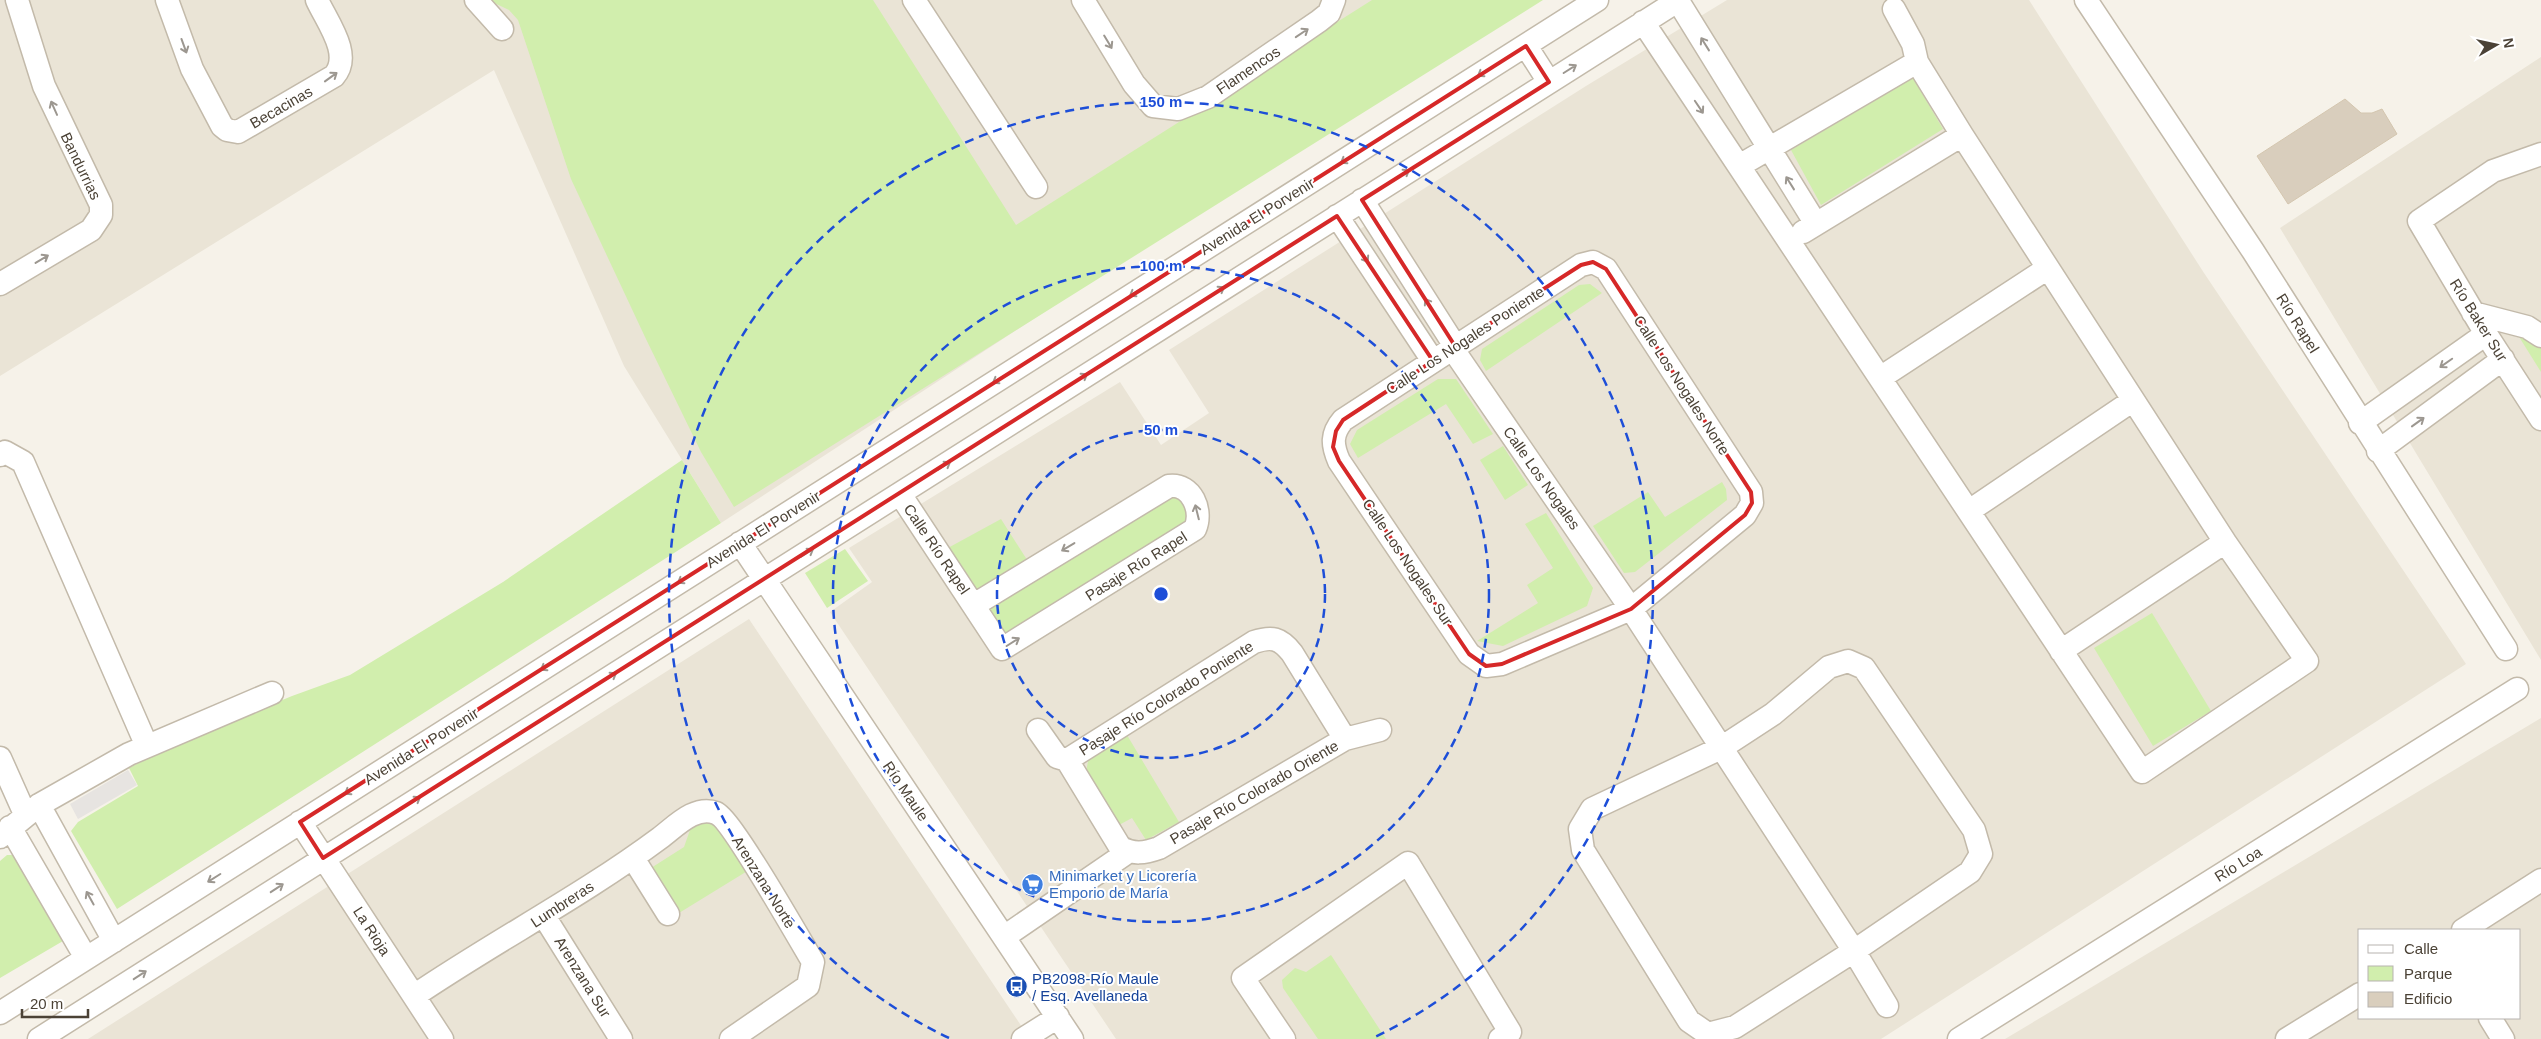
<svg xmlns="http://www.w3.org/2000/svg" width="2541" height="1039" viewBox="0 0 2541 1039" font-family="Arial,sans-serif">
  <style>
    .residential { fill: #eae4d6; fill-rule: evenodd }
    .green { fill: #d1eead }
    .parking { fill: #e7e4e1 }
    .building { fill: #d9cebd; stroke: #d4c6af }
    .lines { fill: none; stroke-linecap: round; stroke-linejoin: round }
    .minor-casing { stroke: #c3baaa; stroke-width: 25 }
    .minor { stroke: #fff; stroke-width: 22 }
    .oneway { stroke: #9c9790 }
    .marked { fill: none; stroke: #d62828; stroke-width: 4; stroke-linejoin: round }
    .ring { fill: none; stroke: #1d4ed8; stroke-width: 2.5; stroke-dasharray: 9 6 }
    .labels { text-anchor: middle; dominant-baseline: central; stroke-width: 4; stroke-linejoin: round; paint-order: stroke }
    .street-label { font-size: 15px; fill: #4b4236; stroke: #fff }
    .shop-label { font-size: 15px; fill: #366cbe; stroke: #fff; text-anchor: start }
    .transit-label { font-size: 15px; fill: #164399; stroke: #fff; text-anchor: start }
    .centre { fill: #1d4ed8; stroke: #fff; stroke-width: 2.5 }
    .ring-label { font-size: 15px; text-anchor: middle; font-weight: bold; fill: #1d4ed8; stroke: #fff; stroke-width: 4; stroke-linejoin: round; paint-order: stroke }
  </style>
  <rect width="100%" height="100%" fill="#f6f2e9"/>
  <path class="residential" d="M 0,0 L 1522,0 L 721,523 L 624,366 L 494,70 L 0,376 Z
    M 1727,0 L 2029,0 L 2204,273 L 2466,664 L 1881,1039 L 1116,1039 L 830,612 L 872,582 L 849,548 L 1120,382 L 1161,445 L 1209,413 L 1169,350 L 1586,86 Z
    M 2541,57 L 2541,660 L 2280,228 Z
    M 749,619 L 1030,1039 L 88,1039 Z
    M 2541,718 L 2541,1039 L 2005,1039 ZM 2360,930 L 2520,930 L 2520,1018 L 2360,1018 Z"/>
  <path class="green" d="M 488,0 L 873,0 L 1016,225 L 1372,0 L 1543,0 L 734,507 L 701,452 L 645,337 L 571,179 L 518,20 L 509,10 Z
    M 1913,78 L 1943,129 L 1821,205 L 1791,150 Z
    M 1590,284 L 1602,293 L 1486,371 L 1480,360 L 1482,349 L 1579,285 Z
    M 2516,332 L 2541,343 L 2541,372 Z
    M 1438,379 L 1456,379 L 1493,434 L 1473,444 L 1446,404 L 1358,458 L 1350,444 L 1357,430 Z
    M 1503,446 L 1528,485 L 1505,500 L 1480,460 Z
    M 682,460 L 721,523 L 117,909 L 71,831 L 78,822 L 138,786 L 129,768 L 172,746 L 292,696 L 350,675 L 503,582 Z
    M 1722,482 L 1726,489 L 1727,500 L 1635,572 L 1624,573 L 1593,526 L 1648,492 L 1665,517 Z
    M 1170,496 L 1183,500 L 1192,518 L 1022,633 L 995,631 L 946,549 L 1001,519 L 1038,577 Z
    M 1546,513 L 1593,588 L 1587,606 L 1503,646 L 1477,641 L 1538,603 L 1527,585 L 1553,568 L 1525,524 Z
    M 845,549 L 868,581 L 827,608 L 805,573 Z
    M 2152,613 L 2211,711 L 2153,746 L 2094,648 Z
    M 1127,735 L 1179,822 L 1146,840 L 1132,818 L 1119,825 L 1086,772 L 1089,756 Z
    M 701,822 L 721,825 L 749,870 L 679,913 L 651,868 L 684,847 L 690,830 Z
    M 7,855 L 13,855 L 63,941 L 0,978 L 0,861 Z
    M 1331,955 L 1386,1039 L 1318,1039 L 1283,988 L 1282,980 L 1295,968 L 1306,972 Z"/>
  <path class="parking" d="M 128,770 L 137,785 L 78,819 L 70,804 Z"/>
  <path class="building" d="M 2345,99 L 2361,113 L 2372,113 L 2382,109 L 2397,134 L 2288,204 L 2257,156 Z"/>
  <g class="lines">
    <defs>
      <path id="minor" d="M 167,0 L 192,69 L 222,126 L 227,130 L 238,132 L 334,76 C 353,55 327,22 317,0
        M 476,0 L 502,29
        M 914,0 L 1036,187
        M 1083,0 L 1134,84 L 1153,106 L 1178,109 L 1208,97 L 1319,21 L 1329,13 L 1334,0
        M 2086,0 L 2253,251 L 2506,649
        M 1678,1 L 1816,224
        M 1643,22 L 2142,772 L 2307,661 L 2225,542 L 1962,135 L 1917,62 L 1913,44 L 1894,9
        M 1526,46 L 1549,82
        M 2541,154 L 2493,171 L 2419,221 L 2486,334 L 2541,419
        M 1739,166 L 1917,62
        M 1362,200 L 1455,346
        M 1337,216 L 1433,361
        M 1803,232 L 1962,135
        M 1593,262 L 1606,269 L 1751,492 L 1752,503 L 1745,515 L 1631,609 L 1502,664 L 1486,666 L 1469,654 L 1339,461 C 1332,445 1331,434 1343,420 L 1581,265 Z
        M 0,284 L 91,230 L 101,215 L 101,205 L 44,86 L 17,0
        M 2473,313 L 2527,327 L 2541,336
        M 1452,348 L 1631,609 L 1854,951 L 1887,1006
        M 1880,378 L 2048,268
        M 2360,423 L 2486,334
        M 2378,451 L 2503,359
        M 0,455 L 5,452 L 23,462 L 146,744
        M 900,494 L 1002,649 L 1195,529 C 1203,511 1192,483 1169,486 L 974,605
        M 1969,511 L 2132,401
        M 740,543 L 1072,1039
        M 2061,651 L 2225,542
        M 1848,661 L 1864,668 L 1974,830 L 1981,854 L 1970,872 L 1854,951 L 1735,1027 L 1708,1034 L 1689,1021 L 1583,850 L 1580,829 L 1592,809 L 1721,748 L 1773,714 L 1829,667 Z
        M 1038,730 L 1057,757 L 1067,760 L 1120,847 C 1133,855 1145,853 1159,848 L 1345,739 L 1380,730
        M 0,758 L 25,814
        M 1067,760 L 1254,642 C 1272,636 1280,638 1292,653 L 1345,739
        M 39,805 L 114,941
        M 300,822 L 442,1039
        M 10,827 L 86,958
        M 0,837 L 39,805 L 129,754 L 272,693
        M 633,858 L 668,914
        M 544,916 L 621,1039
        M 2463,930 L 2541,880
        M 1004,937 L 1128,852
        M 414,996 C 495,941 582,896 660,838 C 676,826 695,805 716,813 C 731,819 800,940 813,962 L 808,986 L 731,1039
        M 0,1013 L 1597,0
        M 2490,1018 L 2503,1039
        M 39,1039 L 1679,0
        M 1023,1039 L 1058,1017
        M 1284,1039 L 1243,978 L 1408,863 L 1510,1032 L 1500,1039
        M 1959,1039 L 2517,689
        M 2287,1039 L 2360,994"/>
    </defs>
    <use href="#minor" class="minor-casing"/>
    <use href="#minor" class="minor"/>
  </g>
  <defs><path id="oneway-shaft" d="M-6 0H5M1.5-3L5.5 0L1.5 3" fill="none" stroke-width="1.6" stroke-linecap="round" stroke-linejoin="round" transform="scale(1.25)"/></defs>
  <g class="oneway">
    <use href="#oneway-shaft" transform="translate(1302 33) rotate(-34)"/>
    <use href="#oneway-shaft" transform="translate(1108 42) rotate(59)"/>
    <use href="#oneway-shaft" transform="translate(1705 44) rotate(-122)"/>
    <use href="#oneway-shaft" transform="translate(184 46) rotate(70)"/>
    <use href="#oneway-shaft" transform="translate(1570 69) rotate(-32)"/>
    <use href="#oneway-shaft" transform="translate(1484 72) rotate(148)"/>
    <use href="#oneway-shaft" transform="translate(331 77) rotate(-36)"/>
    <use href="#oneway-shaft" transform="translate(1699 107) rotate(56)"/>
    <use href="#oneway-shaft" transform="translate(54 108) rotate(-114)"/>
    <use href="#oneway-shaft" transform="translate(1347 159) rotate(148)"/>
    <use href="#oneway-shaft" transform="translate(1403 174) rotate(-32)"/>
    <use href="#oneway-shaft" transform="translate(1790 183) rotate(-122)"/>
    <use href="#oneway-shaft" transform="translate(1364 256) rotate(57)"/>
    <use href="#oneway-shaft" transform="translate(42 259) rotate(-31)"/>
    <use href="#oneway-shaft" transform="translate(1218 291) rotate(-32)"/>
    <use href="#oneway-shaft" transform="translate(1136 292) rotate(148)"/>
    <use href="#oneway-shaft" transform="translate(1429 305) rotate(-122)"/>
    <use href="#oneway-shaft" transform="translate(2446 363) rotate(145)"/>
    <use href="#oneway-shaft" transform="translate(1081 378) rotate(-32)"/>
    <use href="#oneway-shaft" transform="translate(999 379) rotate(148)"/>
    <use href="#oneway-shaft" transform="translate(2418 422) rotate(-36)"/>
    <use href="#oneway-shaft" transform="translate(944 466) rotate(-32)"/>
    <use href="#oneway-shaft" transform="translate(1197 512) rotate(-104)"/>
    <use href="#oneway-shaft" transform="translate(1068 547) rotate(149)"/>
    <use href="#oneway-shaft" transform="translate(807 553) rotate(-32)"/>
    <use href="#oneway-shaft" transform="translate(684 579) rotate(148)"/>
    <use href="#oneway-shaft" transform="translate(1013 642) rotate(-32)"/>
    <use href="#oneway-shaft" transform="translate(547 666) rotate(148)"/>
    <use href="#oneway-shaft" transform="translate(610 677) rotate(-32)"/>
    <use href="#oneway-shaft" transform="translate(351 790) rotate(148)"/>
    <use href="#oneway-shaft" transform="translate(414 801) rotate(-32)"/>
    <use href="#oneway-shaft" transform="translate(214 878) rotate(148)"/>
    <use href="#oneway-shaft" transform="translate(277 888) rotate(-33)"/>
    <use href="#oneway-shaft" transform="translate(90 898) rotate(-119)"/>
    <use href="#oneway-shaft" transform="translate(140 975) rotate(-33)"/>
  </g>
  <path class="marked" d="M 1526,46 L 1549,82 L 1362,200 L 1455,346 L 1581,265 L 1593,262 L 1606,269 L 1751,492 L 1752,503 L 1745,515 L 1631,609 L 1502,664 L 1486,666 L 1469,654 L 1339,461 L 1333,447 L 1336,431 L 1343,420 L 1433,361 L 1337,216 L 323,858 L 300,822 Z"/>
  <g class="ring">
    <circle cx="1161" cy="594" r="164"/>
    <circle cx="1161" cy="594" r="328"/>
    <path d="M949 1038A492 492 0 1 1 1373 1038"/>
  </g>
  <defs>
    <symbol id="supermarket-disc" viewBox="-11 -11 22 22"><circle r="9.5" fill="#3f7fe0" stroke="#fff"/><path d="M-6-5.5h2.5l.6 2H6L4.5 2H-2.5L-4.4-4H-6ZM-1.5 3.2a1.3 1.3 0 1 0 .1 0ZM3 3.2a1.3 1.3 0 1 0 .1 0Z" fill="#fff"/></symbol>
    <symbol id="bus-disc" viewBox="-11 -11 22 22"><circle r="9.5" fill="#1a4fb4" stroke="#fff"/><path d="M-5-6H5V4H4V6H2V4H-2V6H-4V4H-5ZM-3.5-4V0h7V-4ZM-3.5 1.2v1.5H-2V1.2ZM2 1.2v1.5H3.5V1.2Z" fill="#fff"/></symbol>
  </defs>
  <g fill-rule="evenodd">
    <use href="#supermarket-disc" x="1020" y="872" width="25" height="25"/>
    <use href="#bus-disc" x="1004" y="974" width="25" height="25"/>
  </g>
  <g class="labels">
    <g class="street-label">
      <text transform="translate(1248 70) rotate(-34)">Flamencos</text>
      <text transform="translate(281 107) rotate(-30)">Becacinas</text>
      <text transform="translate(81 166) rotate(64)">Bandurrias</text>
      <text transform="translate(1257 216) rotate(-32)">Avenida El Porvenir</text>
      <text transform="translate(2479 320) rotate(58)">Río Baker Sur</text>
      <text transform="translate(2298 323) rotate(58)">Río Rapel</text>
      <text transform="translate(1465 340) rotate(-33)">Calle Los Nogales Poniente</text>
      <text transform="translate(1682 385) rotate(57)">Calle Los Nogales Norte</text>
      <text transform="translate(1542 478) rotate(55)">Calle Los Nogales</text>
      <text transform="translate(763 529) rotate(-32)">Avenida El Porvenir</text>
      <text transform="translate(937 549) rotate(56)">Calle Río Rapel</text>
      <text transform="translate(1408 562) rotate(56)">Calle Los Nogales Sur</text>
      <text transform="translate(1136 566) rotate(-32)">Pasaje Río Rapel</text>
      <text transform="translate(1166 698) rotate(-32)">Pasaje Río Colorado Poniente</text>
      <text transform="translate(421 746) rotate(-32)">Avenida El Porvenir</text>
      <text transform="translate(906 791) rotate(56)">Río Maule</text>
      <text transform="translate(1254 792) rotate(-30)">Pasaje Río Colorado Oriente</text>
      <text transform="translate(2238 864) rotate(-32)">Río Loa</text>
      <text transform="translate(764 882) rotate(58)">Arenzana Norte</text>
      <text transform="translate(562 904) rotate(-33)">Lumbreras</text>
      <text transform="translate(372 931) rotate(57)">La Rioja</text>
      <text transform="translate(583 977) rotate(58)">Arenzana Sur</text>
    </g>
    <g class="shop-label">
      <text x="1049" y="875">Minimarket y Licorería<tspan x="1049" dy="17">Emporio de María</tspan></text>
    </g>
    <g class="transit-label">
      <text x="1032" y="978">PB2098-Río Maule<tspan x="1032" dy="17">/ Esq. Avellaneda</tspan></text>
    </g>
  </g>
  <circle cx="1161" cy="594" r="8" class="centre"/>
  <g class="ring-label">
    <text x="1161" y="107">150 m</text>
    <text x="1161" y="271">100 m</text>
    <text x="1161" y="435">50 m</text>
  </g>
  <rect x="2358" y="929" width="162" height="90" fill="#ffffff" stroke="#b7b3af"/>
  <rect x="2368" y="945" width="25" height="8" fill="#ffffff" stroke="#b7b3af"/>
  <text x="2404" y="954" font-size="15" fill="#4b4236">Calle</text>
  <rect x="2368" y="966" width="25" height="15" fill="#d1eead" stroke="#b7b3af"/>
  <text x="2404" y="979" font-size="15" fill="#4b4236">Parque</text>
  <rect x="2368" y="992" width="25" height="15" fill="#d9cebd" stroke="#b7b3af"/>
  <text x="2404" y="1004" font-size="15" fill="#4b4236">Edificio</text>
  <g transform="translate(2496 45) rotate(81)" stroke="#ffffff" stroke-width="4" paint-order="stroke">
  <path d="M0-4L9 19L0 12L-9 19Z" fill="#4b4236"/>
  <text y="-8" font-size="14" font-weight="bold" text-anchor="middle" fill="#4b4236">N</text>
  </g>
  <path d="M22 1009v8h66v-8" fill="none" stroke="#4b4236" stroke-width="2.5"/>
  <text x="30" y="1009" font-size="15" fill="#4b4236" stroke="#ffffff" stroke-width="4" paint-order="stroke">20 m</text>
</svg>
